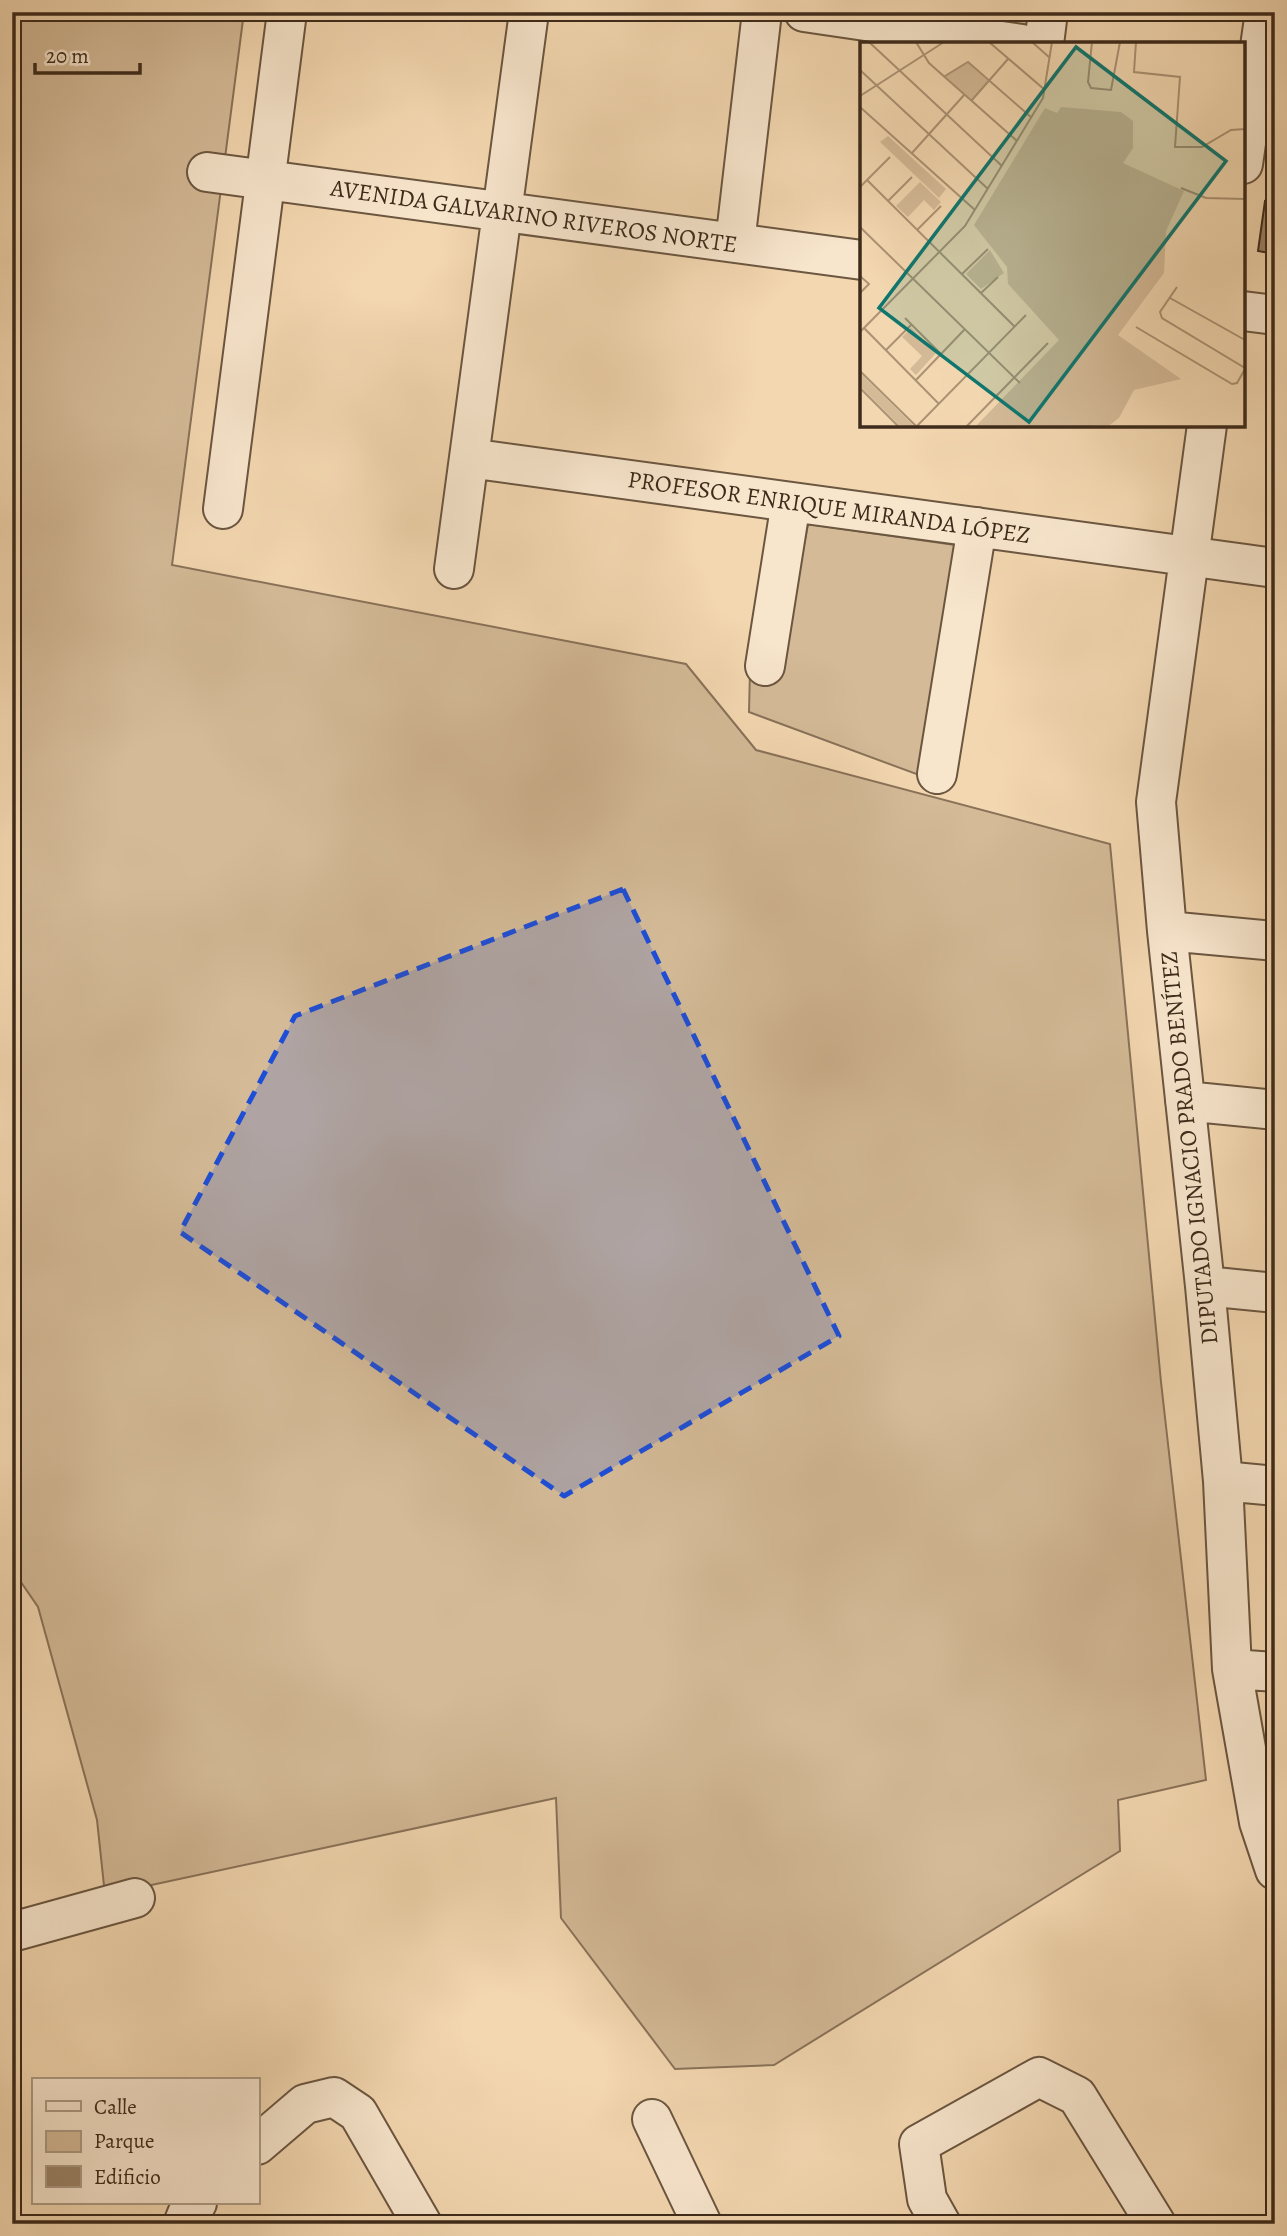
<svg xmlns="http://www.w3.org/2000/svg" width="1287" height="2236" viewBox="0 0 1287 2236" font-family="Alegreya,serif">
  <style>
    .green { fill: #d4ba97; stroke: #897259; stroke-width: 2 }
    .building { fill: #9c8468; stroke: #3e2b1b; stroke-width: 2 }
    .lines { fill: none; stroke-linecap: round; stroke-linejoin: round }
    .minor-casing { stroke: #6b5640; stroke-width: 42 }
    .minor { stroke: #f7e5cc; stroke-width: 38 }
    .marked { fill: #1d4ed8; fill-opacity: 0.2; stroke: #1d4ed8; stroke-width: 5; stroke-dasharray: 14 9; stroke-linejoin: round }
    .labels { text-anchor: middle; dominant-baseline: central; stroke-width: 5; stroke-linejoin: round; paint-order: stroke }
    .street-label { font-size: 24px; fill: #3e2b1b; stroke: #f7e5cc }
    .inset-road { fill: none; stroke: #ab9274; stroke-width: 2 }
    .view { fill: #0f766e; fill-opacity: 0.15; stroke: #0f766e; stroke-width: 3.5 }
    .inset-edge { fill: none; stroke: #3e2b1b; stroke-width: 3.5 }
  </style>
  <rect width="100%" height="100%" fill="#f3d7b0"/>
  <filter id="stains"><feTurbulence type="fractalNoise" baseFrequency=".00286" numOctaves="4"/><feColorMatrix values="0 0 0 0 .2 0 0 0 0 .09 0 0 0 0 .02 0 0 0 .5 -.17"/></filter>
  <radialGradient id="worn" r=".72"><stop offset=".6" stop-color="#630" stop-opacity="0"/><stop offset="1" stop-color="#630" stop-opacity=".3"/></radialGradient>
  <path class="green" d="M 12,12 L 244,12 L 172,565 L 686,664 L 756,750 L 1110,844 L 1161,1382 L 1206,1780 L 1118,1800 L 1120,1851 L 774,2065 L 675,2069 L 561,1918 L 556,1798 L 105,1895 L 97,1820 L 38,1607 L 12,1569 Z
    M 937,12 L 1033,12 L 1031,26 Z
    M 808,524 L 955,545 L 919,775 L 749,712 L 750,670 L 780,672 Z"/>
  <path class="building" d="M 1265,201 L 1275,203 L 1275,254 L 1258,251 Z"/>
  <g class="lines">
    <defs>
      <path id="minor" d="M 804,12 L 1022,44
        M 1044,44 L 1048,12
        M 1243,164 L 1265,12
        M 207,172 L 862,260
        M 735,243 L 762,12
        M 1243,311 L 1275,315
        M 1207,425 L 1156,802 L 1167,931 L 1205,1286 L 1223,1481 L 1232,1669 L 1259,1822 L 1275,1870
        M 469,458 L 1275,568
        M 223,509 L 287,12
        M 454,569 L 529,12
        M 765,666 L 791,502
        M 937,774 L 977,527
        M 1167,931 L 1275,941
        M 1185,1101 L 1275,1110
        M 1205,1286 L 1275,1293
        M 1223,1481 L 1275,1486
        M 1232,1669 L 1275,1672
        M 12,1932 L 135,1898
        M 652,2119 L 702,2224
        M 257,2145 L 305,2104 L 334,2097 L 358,2113 L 422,2224
        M 183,2224 L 187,2214 L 197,2203
        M 941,2224 L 927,2199 L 919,2144 L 1039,2077 L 1077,2096 L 1156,2224"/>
    </defs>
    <use href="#minor" class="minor-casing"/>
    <use href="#minor" class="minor"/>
  </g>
  <path class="marked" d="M 623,889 L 839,1336 L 564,1496 L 180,1232 L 295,1016 Z"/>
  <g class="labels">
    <g class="street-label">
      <text transform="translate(534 216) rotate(8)">AVENIDA GALVARINO RIVEROS NORTE</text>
      <text transform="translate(829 507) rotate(8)">PROFESOR ENRIQUE MIRANDA LÓPEZ</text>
      <text transform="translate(1189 1148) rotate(-96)">DIPUTADO IGNACIO PRADO BENÍTEZ</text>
    </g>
  </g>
  <g transform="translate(860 42)">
    <rect width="385" height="385" fill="#f3d7b0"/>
    <path d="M 108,21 L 128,39 L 112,58 L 85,34 ZM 201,65 L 261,70 L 273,79 L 273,106 L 263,121 L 324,149 L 306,189 L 304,231 L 258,293 L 321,337 L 274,348 L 259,376 L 247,385 L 115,385 L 199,298 L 148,242 L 147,225 L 114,183 L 185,66 L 197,71 ZM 28,94 L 86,147 L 79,156 L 20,100 ZM 60,140 L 81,160 L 74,168 L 64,158 L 48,175 L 36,164 ZM 130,208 L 144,231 L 121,247 L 106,232 ZM 51,286 L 76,311 L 56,333 L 50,327 L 62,314 L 42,295 ZM 0,331 L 55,385 L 41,385 L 0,344 Z" fill="#d4ba97"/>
    <path class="inset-road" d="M 9,0 L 142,124M 56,0 L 69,21 L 157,99M 129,0 L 185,48M 172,0 L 190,16M 232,0 L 228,40 L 231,46 L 251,48 L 260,0M 276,0 L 274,30 L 320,35 L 315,105 L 342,105 L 371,88 L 385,87M 0,28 L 128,147M 85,34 L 108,20 L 172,76M 0,54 L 84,0M 112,58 L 148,17M 0,65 L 115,168M 52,111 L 105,52M 7,138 L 155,285M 0,145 L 30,115M 321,146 L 346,156 L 385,157M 28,159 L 52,135M 0,185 L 160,341M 57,188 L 81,164M 102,232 L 128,207M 0,234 L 9,242 L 0,251M 317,245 L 300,270 L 302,276 L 385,326M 121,251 L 138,235M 310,256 L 385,298M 45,276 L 81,312M 276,285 L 372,342 L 377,341 L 385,327M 4,286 L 79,362M 0,290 L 105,184 L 183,56 L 192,0M 26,308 L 52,282M 0,329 L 57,385M 56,338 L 105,287M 0,346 L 39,385M 56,385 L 166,273M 106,385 L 188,301"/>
    <path class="view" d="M 216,5 L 366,119 L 169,380 L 19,266 Z"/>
    <rect width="385" height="385" class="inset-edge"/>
  </g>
  <rect width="1287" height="2236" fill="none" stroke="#f3d7b0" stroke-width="42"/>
  <rect x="14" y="14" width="1259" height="2208" fill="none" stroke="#3e2b1b" stroke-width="3.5"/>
  <rect x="21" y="21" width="1245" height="2194" fill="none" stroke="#3e2b1b" stroke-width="2"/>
  <rect x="32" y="2078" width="228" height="126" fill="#f7e5cc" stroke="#ad9b85" stroke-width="2"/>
  <rect x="46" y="2101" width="35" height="10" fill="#f7e5cc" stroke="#ad9b85" stroke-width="2"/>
  <text x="94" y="2114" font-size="21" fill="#3e2b1b">Calle</text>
  <rect x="46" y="2131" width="35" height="21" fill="#d4ba97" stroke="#ad9b85" stroke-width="2"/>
  <text x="94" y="2148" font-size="21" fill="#3e2b1b">Parque</text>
  <rect x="46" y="2166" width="35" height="21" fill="#9c8468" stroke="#ad9b85" stroke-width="2"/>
  <text x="94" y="2184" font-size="21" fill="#3e2b1b">Edificio</text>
  <path d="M35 63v10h105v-10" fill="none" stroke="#3e2b1b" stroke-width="3.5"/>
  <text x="46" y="63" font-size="21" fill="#3e2b1b" stroke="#f7e5cc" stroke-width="5" paint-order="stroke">20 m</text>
  <rect width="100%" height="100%" filter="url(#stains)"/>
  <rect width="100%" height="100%" fill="url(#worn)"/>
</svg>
